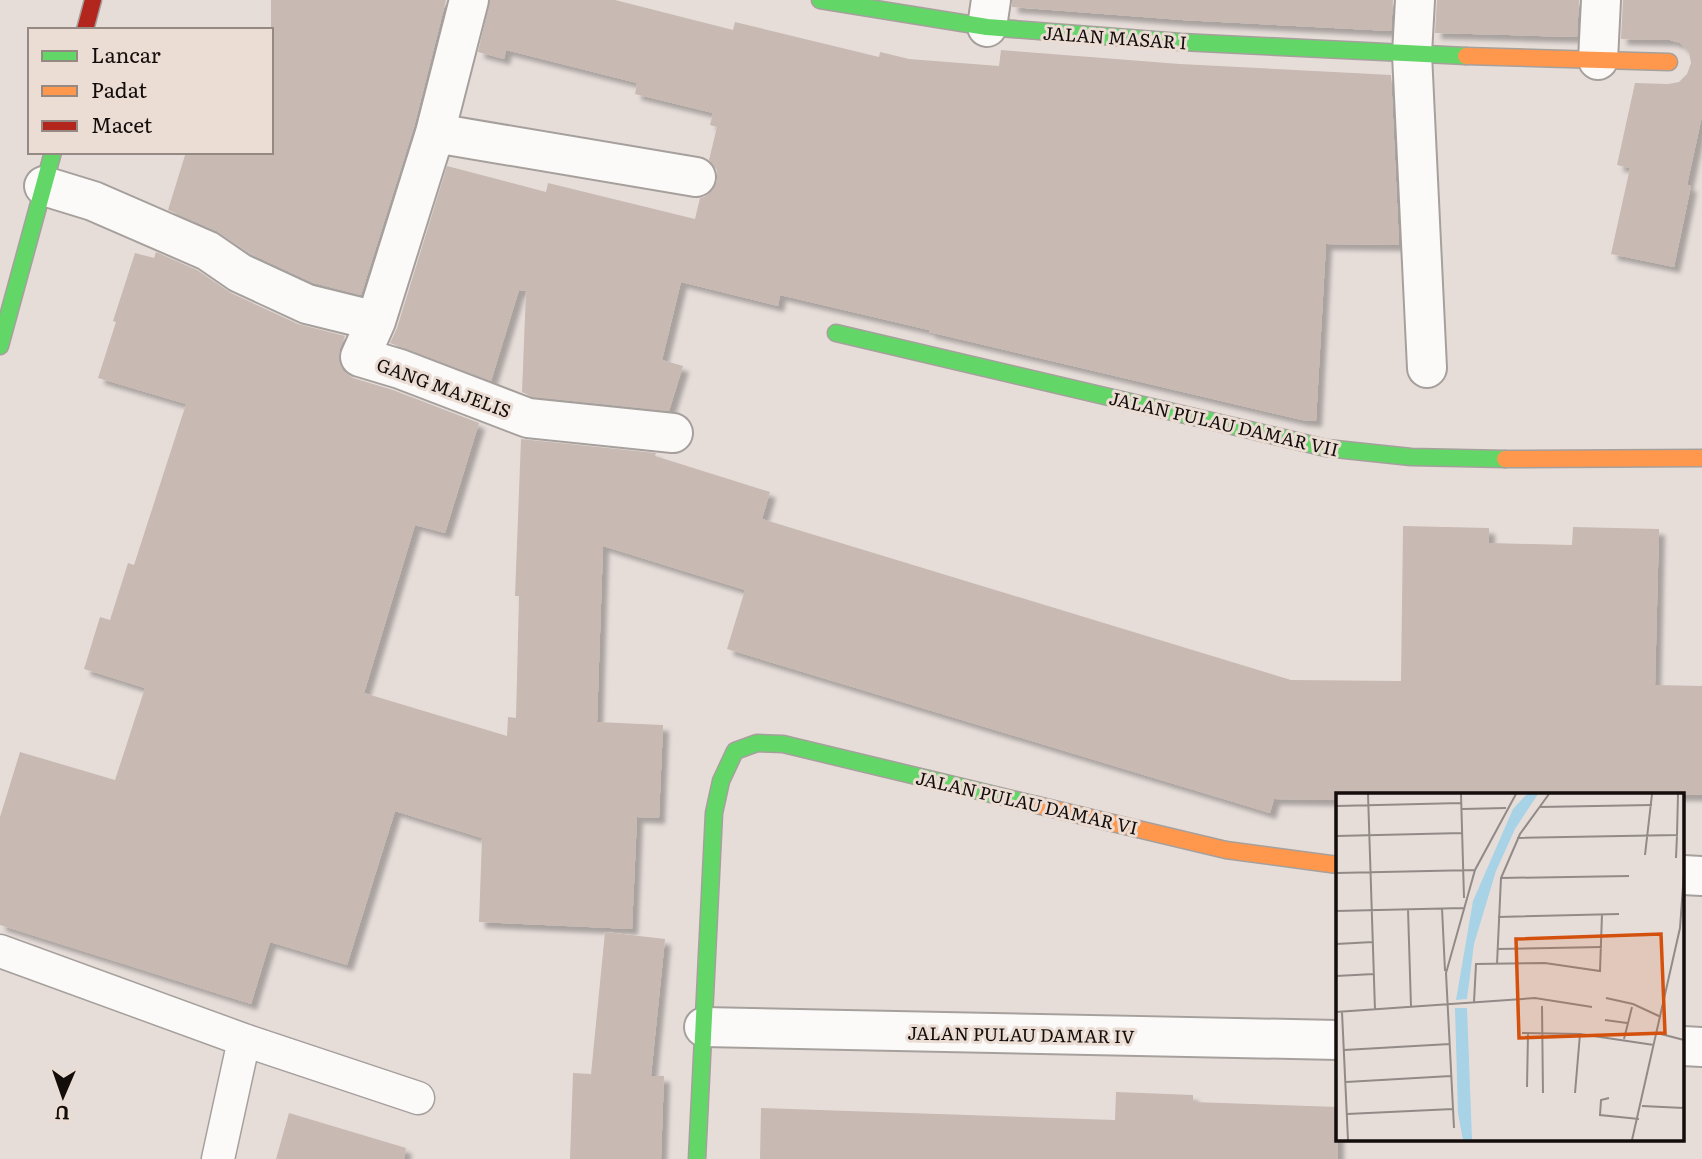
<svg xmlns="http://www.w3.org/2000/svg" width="1702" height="1159" viewBox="0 0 1702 1159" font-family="Literata,serif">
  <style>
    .building { fill: #c8b9b2; filter: url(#shadow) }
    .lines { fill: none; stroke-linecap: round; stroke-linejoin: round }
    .lane-casing { stroke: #a6a09d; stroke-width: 35 }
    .street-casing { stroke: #a6a09d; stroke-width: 42 }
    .fast-casing { stroke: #a6a09d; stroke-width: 19 }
    .slow-casing { stroke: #a6a09d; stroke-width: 19 }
    .jam-casing { stroke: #a6a09d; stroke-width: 19 }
    .lane { stroke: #fbfaf9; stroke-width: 32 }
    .street { stroke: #fbfaf9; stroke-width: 38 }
    .fast { stroke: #63d668; stroke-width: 16 }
    .slow { stroke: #ff974d; stroke-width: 16 }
    .jam { stroke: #b3261e; stroke-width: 16 }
    .labels { text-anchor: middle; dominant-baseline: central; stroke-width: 6; stroke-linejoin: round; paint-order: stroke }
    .street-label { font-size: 18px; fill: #130d0b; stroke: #ebdcd4 }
    .inset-road { fill: none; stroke: #928a87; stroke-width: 2 }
    .view { fill: #d3510c; fill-opacity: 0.15; stroke: #d3510c; stroke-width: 3.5 }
    .inset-edge { fill: none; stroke: #130d0b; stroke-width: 3.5 }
  </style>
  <defs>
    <filter id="shadow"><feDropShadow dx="6" dy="6" stdDeviation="2" flood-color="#0004"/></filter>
  </defs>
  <rect width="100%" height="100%" fill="#e6ddd9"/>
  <path class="building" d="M 271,0 L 446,0 L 414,127 L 361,295 L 314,283 L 251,254 L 217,231 L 168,210 L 186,152 L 271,152 Z
    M 490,0 L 615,0 L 733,30 L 735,22 L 879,57 L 880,52 L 909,59 L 999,66 L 1001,50 L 1180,64 L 1391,75 L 1399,245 L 1326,244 L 1316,421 L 1302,420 L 929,332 L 929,330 L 780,295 L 778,306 L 681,282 L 662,360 L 683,366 L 669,411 L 533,397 L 522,392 L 526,291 L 519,290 L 491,381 L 390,343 L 397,328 L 447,166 L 546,192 L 548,183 L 695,219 L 700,198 L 704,197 L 712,191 L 717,181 L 717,170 L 709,160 L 717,127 L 710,125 L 713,113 L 635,94 L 637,83 L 506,50 L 504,59 L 478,52 Z
    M 1012,0 L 1393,0 L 1391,31 L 1182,20 L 1012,7 Z
    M 1437,0 L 1579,0 L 1577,37 L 1435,33 Z
    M 1623,0 L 1702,0 L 1702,116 L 1687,185 L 1691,186 L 1674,267 L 1611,254 L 1630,168 L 1617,165 L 1635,83 L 1668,84 L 1679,82 L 1687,74 L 1691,63 L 1689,52 L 1680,43 L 1670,40 L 1621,39 Z
    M 156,252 L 197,270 L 231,293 L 298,324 L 345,336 L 340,348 L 339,361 L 343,371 L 353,378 L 393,390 L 479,423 L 445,533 L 415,525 L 364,693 L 507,736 L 508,717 L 516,718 L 519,596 L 515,596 L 521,439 L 656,453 L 655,456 L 770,492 L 762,519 L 1291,680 L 1401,681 L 1403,526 L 1489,528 L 1489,543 L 1572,545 L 1573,527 L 1659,529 L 1655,685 L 1702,686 L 1702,795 L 1338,795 L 1338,800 L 1274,799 L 1270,813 L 727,649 L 745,590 L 603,546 L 597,722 L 663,725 L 659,818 L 637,817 L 632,929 L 479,922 L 482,838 L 395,811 L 347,965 L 270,942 L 251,1004 L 0,925 L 0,817 L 20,752 L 115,780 L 145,688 L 84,669 L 100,617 L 110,620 L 128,563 L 134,565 L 186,404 L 98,378 L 116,322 L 113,321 L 135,253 L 154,258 Z
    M 605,932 L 665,939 L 651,1076 L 664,1076 L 661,1159 L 570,1159 L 573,1073 L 591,1074 Z
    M 1116,1092 L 1193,1095 L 1193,1102 L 1338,1107 L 1338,1159 L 760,1159 L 761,1108 L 1115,1120 Z
    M 289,1113 L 406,1148 L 404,1159 L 276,1159 Z"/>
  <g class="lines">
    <defs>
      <path id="lane" d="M 0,951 L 244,1040 L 418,1098
        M 218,1159 L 244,1040"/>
      <path id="street" d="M 469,0 L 435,133 L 376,321 L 360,357 L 400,369 L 528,418 L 673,433
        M 1415,0 L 1412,54 L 1427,368
        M 987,27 L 991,0
        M 1598,60 L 1601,0
        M 435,133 L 696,177
        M 44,186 L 93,201 L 208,251 L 240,273 L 307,304 L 376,321
        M 1683,875 L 1702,876
        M 704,1027 L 1338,1040
        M 1683,1046 L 1702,1047"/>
      <path id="fast" d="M 820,0 L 987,27 L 1181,42 L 1466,56
        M 836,333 L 1326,448 L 1411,457 L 1505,459
        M 0,346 L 53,152
        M 697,1159 L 714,813 L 721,781 L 735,751 L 757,743 L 783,744 L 1037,805"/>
      <path id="slow" d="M 1466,56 L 1669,62
        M 1505,459 L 1702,458
        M 1037,805 L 1226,850 L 1338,865"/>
      <path id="jam" d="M 85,30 L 93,0"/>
    </defs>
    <use href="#lane" class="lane-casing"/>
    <use href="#street" class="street-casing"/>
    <use href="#fast" class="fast-casing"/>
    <use href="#slow" class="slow-casing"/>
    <use href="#jam" class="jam-casing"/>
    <use href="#lane" class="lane"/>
    <use href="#street" class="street"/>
    <use href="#fast" class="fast"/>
    <use href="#slow" class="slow"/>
    <use href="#jam" class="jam"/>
  </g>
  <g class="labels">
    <g class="street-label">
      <text transform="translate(1115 37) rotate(4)">JALAN MASAR I</text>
      <text transform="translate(444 387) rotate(20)">GANG MAJELIS</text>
      <text transform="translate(1224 423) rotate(13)">JALAN PULAU DAMAR VII</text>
      <text transform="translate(1027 802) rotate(13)">JALAN PULAU DAMAR VI</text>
      <text transform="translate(1021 1034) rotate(1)">JALAN PULAU DAMAR IV</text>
    </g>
  </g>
  <g transform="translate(1336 793)">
    <rect width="348" height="348" fill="#e6ddd9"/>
    <path d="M 191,1 L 202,1 L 179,36 L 160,78 L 138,151 L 131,206 L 120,207 L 137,108 L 177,16 ZM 119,215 L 131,215 L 136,347 L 127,347 L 122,320 Z" fill="#a8d2e6"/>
    <path class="inset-road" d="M 32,1 L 39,217M 125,1 L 128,105M 0,13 L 126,10M 203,14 L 316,12M 126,16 L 170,15M 0,43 L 127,40M 181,45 L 341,42 L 342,1M 309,62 L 316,1M 340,65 L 341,42M 0,80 L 139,77M 165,85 L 293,83M 106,115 L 109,178M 72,116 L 75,214M 0,118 L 128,115M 162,124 L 283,121M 0,151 L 37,149M 161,156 L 266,154M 161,171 L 165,85 L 184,41 L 213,1M 0,183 L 38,181M 270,205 L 297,211 L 325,224M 138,209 L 140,171 L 209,170 L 264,178 L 266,121M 206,213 L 207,300M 0,219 L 199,205 L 256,214M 6,219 L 12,347M 269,227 L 291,230M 186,240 L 244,241 L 318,252M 321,240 L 348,247M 288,246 L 296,214M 8,257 L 114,251M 10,289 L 115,283M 191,294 L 192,240M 239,300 L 244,241M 273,305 L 265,307 L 264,322 L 303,326M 306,313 L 348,315M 11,321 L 117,316M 118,335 L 110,180 L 139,77 L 180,1M 296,347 L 344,135 L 348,80"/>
    <path class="view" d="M 325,141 L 329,240 L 183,245 L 180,146 Z"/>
    <rect width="348" height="348" class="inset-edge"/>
  </g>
  <rect x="28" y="28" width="245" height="126" fill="#ebdcd4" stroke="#958984" stroke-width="2"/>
  <rect x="42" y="51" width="35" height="10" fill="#63d668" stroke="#958984" stroke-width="2"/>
  <text x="91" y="63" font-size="21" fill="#130d0b">Lancar</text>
  <rect x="42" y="86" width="35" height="10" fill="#ff974d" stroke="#958984" stroke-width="2"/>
  <text x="91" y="98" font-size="21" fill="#130d0b">Padat</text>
  <rect x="42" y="121" width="35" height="10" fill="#b3261e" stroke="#958984" stroke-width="2"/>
  <text x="91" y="133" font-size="21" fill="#130d0b">Macet</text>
  <g transform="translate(63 1096) rotate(182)" stroke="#ebdcd4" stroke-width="5" paint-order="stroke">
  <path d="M0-5L12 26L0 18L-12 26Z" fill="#130d0b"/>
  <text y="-10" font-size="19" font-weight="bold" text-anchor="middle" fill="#130d0b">U</text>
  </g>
</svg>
